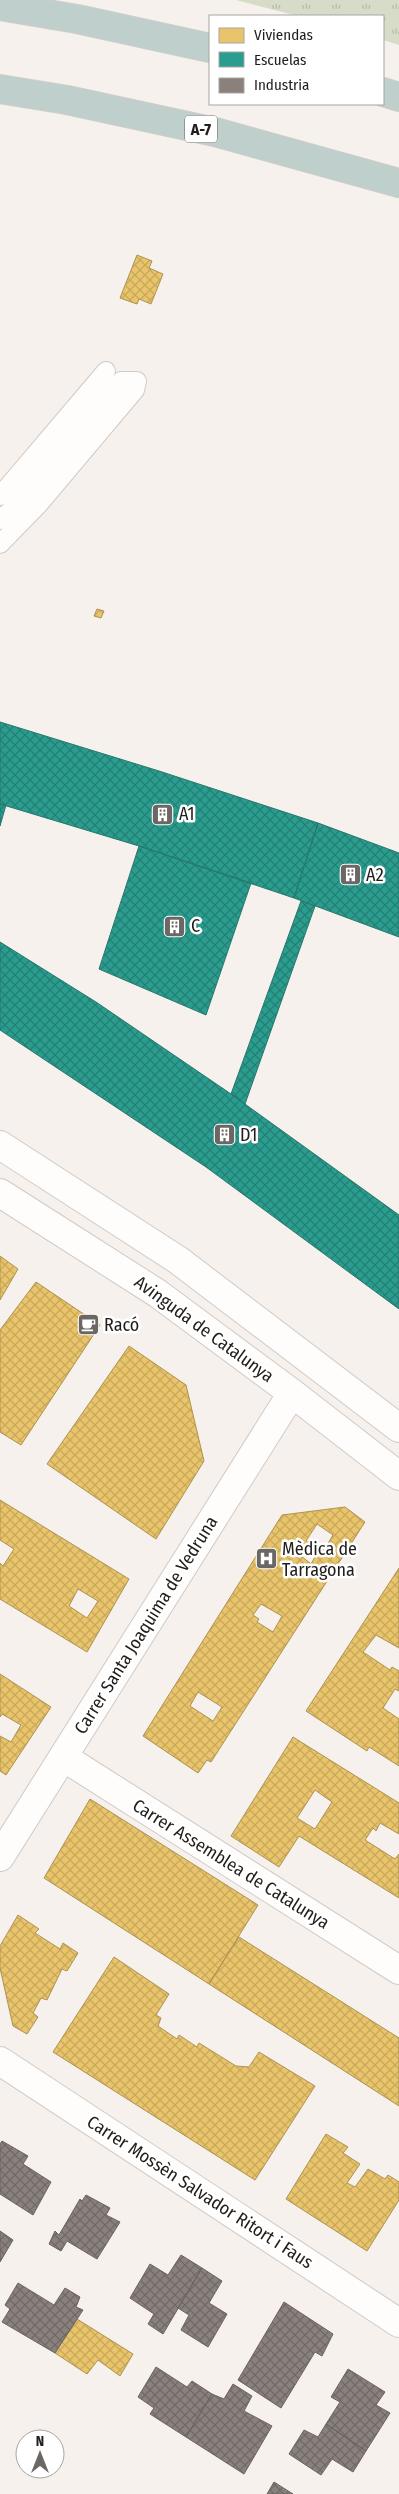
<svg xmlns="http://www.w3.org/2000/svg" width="399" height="2494" viewBox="0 0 399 2494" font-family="'Fira Sans Condensed',sans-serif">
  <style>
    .park { fill: url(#park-tufts) }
    .homes { fill: url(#homes-cross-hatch); stroke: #ad9252; fill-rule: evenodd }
    .schools { fill: url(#schools-cross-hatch); stroke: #27776c }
    .industry { fill: url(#industry-cross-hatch); stroke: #6a635f }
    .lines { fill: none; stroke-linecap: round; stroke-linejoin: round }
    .lane-casing { stroke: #cecac7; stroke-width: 20 }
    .street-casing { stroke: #cecac7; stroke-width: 30 }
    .highway-casing { stroke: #cfcdca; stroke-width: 30 }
    .lane { stroke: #fefdfc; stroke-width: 18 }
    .street { stroke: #fefdfc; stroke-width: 28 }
    .highway { stroke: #becfcc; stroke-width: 28 }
    .labels { text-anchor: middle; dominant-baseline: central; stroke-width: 5; stroke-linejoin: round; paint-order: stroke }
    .shield { fill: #fff; stroke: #63615f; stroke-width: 1 }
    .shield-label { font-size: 16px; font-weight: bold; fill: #201d1a }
    .poi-label { font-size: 18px; fill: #201d1a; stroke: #fff; text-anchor: start }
    .street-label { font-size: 18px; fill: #201d1a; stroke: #fff }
  </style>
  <defs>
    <pattern id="park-tufts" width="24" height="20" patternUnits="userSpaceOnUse" patternTransform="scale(1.25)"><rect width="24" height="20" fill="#d6dcc8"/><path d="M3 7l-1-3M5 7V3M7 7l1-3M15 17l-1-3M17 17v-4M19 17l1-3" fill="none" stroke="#b7bcab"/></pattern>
    <pattern id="homes-cross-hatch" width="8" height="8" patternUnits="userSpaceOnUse" patternTransform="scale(1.25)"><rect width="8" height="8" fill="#e9c46a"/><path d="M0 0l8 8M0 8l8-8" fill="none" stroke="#c8a85b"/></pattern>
    <pattern id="schools-cross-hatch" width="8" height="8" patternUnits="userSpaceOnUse" patternTransform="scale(1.25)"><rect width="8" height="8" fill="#2a9d8f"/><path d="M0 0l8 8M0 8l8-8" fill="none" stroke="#247f74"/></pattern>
    <pattern id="industry-cross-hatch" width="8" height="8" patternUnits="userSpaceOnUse" patternTransform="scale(1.25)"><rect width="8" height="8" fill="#8a817c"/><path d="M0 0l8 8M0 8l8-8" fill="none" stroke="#706965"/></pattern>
  </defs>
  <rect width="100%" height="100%" fill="#f6f1ec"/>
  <path class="park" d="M 236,0 L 399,0 L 399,45 L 383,40 L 383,16 L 298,16 Z"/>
  <path class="homes" d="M 137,255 L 152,261 L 149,268 L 163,274 L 151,304 L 139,299 L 137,304 L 120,298 Z
    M 97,609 L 104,611 L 101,618 L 94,616 Z
    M 0,1256 L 18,1269 L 0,1300 Z
    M 36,1282 L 100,1325 L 21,1445 L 0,1432 L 0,1330 Z
    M 129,1346 L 186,1385 L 204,1461 L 156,1539 L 47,1464 Z
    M 0,1500 L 129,1579 L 87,1652 L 0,1599 L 0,1563 L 3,1566 L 14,1549 L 0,1540 ZM 78,1589 L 98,1601 L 87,1618 L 69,1606 Z
    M 345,1507 L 365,1522 L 211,1762 L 207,1760 L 198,1773 L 143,1736 L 282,1515 ZM 317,1524 L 333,1535 L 324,1550 L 320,1548 L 311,1564 L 301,1556 L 309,1543 L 306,1541 ZM 261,1604 L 282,1616 L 273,1632 L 257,1622 L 259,1619 L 253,1615 ZM 198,1692 L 222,1707 L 213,1721 L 190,1706 Z
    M 399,1568 L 399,1648 L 376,1635 L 363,1652 L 390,1670 L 392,1667 L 399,1671 L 399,1691 L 395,1689 L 383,1708 L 399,1719 L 399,1766 L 369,1747 L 367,1751 L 306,1711 Z
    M 0,1674 L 51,1707 L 6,1775 L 0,1771 L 0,1736 L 11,1742 L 21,1725 L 2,1714 L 0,1717 Z
    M 293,1737 L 399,1803 L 399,1834 L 380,1823 L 376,1831 L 373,1828 L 365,1840 L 395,1859 L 399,1854 L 399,1898 L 299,1836 L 279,1867 L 231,1836 ZM 315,1790 L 332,1802 L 315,1829 L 297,1818 Z
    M 90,1799 L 258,1905 L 209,1984 L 44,1878 Z
    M 18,1915 L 39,1929 L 35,1933 L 60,1949 L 63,1943 L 78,1953 L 67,1971 L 62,1969 L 47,2000 L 41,1998 L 33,2013 L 38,2017 L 27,2034 L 13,2026 L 0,1968 L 0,1946 Z
    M 239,1937 L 399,2038 L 399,2106 L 209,1984 Z
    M 114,1957 L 169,1994 L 156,2015 L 161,2018 L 158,2026 L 177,2039 L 179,2035 L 197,2047 L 199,2043 L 236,2066 L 249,2067 L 259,2052 L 315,2086 L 255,2180 L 53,2052 Z
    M 326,2134 L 348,2147 L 343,2153 L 360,2164 L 347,2183 L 355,2187 L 368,2169 L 385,2179 L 388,2175 L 399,2182 L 399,2200 L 367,2251 L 286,2199 Z
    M 77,2319 L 133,2354 L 120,2376 L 98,2360 L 87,2374 L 55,2353 Z"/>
  <path class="schools" d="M 0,722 L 159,771 L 318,823 L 294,898 L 139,846 L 0,804 Z
    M 0,804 L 6,805 L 0,826 Z
    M 318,823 L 399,853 L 399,937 L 294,898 Z
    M 139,846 L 251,883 L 206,1015 L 99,969 Z
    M 301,901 L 315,906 L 245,1104 L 231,1094 Z
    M 0,942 L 96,1002 L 231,1094 L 399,1215 L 399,1309 L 206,1167 L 0,1030 Z"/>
  <path class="industry" d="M 2,2141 L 28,2156 L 23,2164 L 51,2182 L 33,2215 L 0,2194 L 0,2144 Z
    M 86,2195 L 110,2208 L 106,2215 L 120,2222 L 97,2259 L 67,2241 L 61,2251 L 49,2244 L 55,2231 L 59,2235 L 80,2199 L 82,2201 Z
    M 0,2231 L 13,2240 L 0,2262 Z
    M 181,2255 L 202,2268 L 163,2334 L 148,2324 L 154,2314 L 130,2298 L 150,2264 L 168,2275 Z
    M 202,2268 L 222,2281 L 209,2303 L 227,2314 L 208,2347 L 181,2330 L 189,2315 L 178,2308 Z
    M 18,2283 L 54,2305 L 65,2288 L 80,2297 L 76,2307 L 83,2310 L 55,2353 L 2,2322 L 10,2309 L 5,2305 Z
    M 284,2302 L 333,2334 L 322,2356 L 315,2352 L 281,2408 L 238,2380 Z
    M 156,2367 L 187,2387 L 192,2381 L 212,2394 L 186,2437 L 150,2414 L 154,2408 L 138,2397 Z
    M 348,2369 L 385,2392 L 376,2405 L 390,2413 L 366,2451 L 326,2424 L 340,2402 L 331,2397 Z
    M 233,2384 L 252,2396 L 244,2411 L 272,2426 L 244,2474 L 186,2437 L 212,2394 L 224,2399 Z
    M 326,2424 L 366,2451 L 353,2472 L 332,2459 L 321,2475 L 289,2454 L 304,2430 L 318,2437 Z
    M 274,2482 L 293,2494 L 267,2494 Z"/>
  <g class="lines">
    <defs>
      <path id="lane" d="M 0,496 L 106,371
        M 0,520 L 13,508 L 121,381 L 137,381 L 135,390 L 39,504 L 0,544"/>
      <path id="street" d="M 0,1145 L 178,1260 L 399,1428
        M 0,1193 L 157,1293 L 292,1393 L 399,1476
        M 63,1757 L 399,1970
        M 0,1857 L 292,1393
        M 0,2061 L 399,2323"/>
      <path id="highway" d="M 0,6 L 77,19 L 210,48
        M 0,89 L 67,100 L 215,132 L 399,183
        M 383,92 L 399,97"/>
    </defs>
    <use href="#lane" class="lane-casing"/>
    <use href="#street" class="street-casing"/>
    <use href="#highway" class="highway-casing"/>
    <use href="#lane" class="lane"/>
    <use href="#street" class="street"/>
    <use href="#highway" class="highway"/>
  </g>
  <defs>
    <symbol id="building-square" viewBox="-11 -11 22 22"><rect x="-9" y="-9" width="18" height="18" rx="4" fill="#6b6764" stroke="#fff"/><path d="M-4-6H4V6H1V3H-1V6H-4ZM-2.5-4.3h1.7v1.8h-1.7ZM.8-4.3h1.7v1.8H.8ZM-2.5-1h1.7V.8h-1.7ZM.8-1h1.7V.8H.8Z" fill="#fff"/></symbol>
    <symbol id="cafe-square" viewBox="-11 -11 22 22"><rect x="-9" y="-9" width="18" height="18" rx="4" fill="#6b6764" stroke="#fff"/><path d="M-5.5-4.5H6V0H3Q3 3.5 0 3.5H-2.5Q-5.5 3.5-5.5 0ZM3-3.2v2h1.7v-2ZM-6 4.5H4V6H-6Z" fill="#fff"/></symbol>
    <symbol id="hospital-square" viewBox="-11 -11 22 22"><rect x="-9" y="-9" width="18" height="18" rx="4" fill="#6b6764" stroke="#fff"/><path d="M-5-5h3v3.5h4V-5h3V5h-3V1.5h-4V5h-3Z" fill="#fff"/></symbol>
  </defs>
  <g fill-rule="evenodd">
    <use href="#building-square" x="150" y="802" width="25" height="25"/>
    <use href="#building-square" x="338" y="862" width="25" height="25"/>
    <use href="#building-square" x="162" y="914" width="25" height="25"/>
    <use href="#building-square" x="212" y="1122" width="25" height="25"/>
    <use href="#cafe-square" x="76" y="1312" width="25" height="25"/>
    <use href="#hospital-square" x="254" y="1546" width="25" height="25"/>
  </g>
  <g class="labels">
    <rect class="shield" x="185" y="115.5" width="32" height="27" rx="4"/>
    <g class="shield-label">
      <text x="201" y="129">A-7</text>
    </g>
    <g class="poi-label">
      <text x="179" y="814">A1</text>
      <text x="366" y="875">A2</text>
      <text x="191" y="926">C</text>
      <text x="240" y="1135">D1</text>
      <text x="104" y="1325">Racó</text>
      <text x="282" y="1549">Mèdica de<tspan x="282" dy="21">Tarragona</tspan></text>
    </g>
    <g class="street-label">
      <text transform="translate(204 1329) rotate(36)">Avinguda de Catalunya</text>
      <text transform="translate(146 1625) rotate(-58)">Carrer Santa Joaquima de Vedruna</text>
      <text transform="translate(231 1864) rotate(32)">Carrer Assemblea de Catalunya</text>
      <text transform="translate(200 2192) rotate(33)">Carrer Mossèn Salvador Ritort i Faus</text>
    </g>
  </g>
  <rect x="209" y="15" width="175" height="90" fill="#ffffff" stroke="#a6a5a3"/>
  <rect x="219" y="28" width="25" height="15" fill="#e9c46a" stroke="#a6a5a3"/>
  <text x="254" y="40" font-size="15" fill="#201d1a">Viviendas</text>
  <rect x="219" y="52" width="25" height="15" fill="#2a9d8f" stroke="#a6a5a3"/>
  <text x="254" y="65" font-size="15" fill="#201d1a">Escuelas</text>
  <rect x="219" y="78" width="25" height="15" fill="#8a817c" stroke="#a6a5a3"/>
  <text x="254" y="90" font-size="15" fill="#201d1a">Industria</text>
  <g transform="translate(40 2454)"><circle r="24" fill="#ffffff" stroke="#a6a5a3"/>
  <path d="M0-4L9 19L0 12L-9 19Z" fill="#6b6764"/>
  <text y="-8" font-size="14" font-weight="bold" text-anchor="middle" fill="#201d1a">N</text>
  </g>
</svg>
